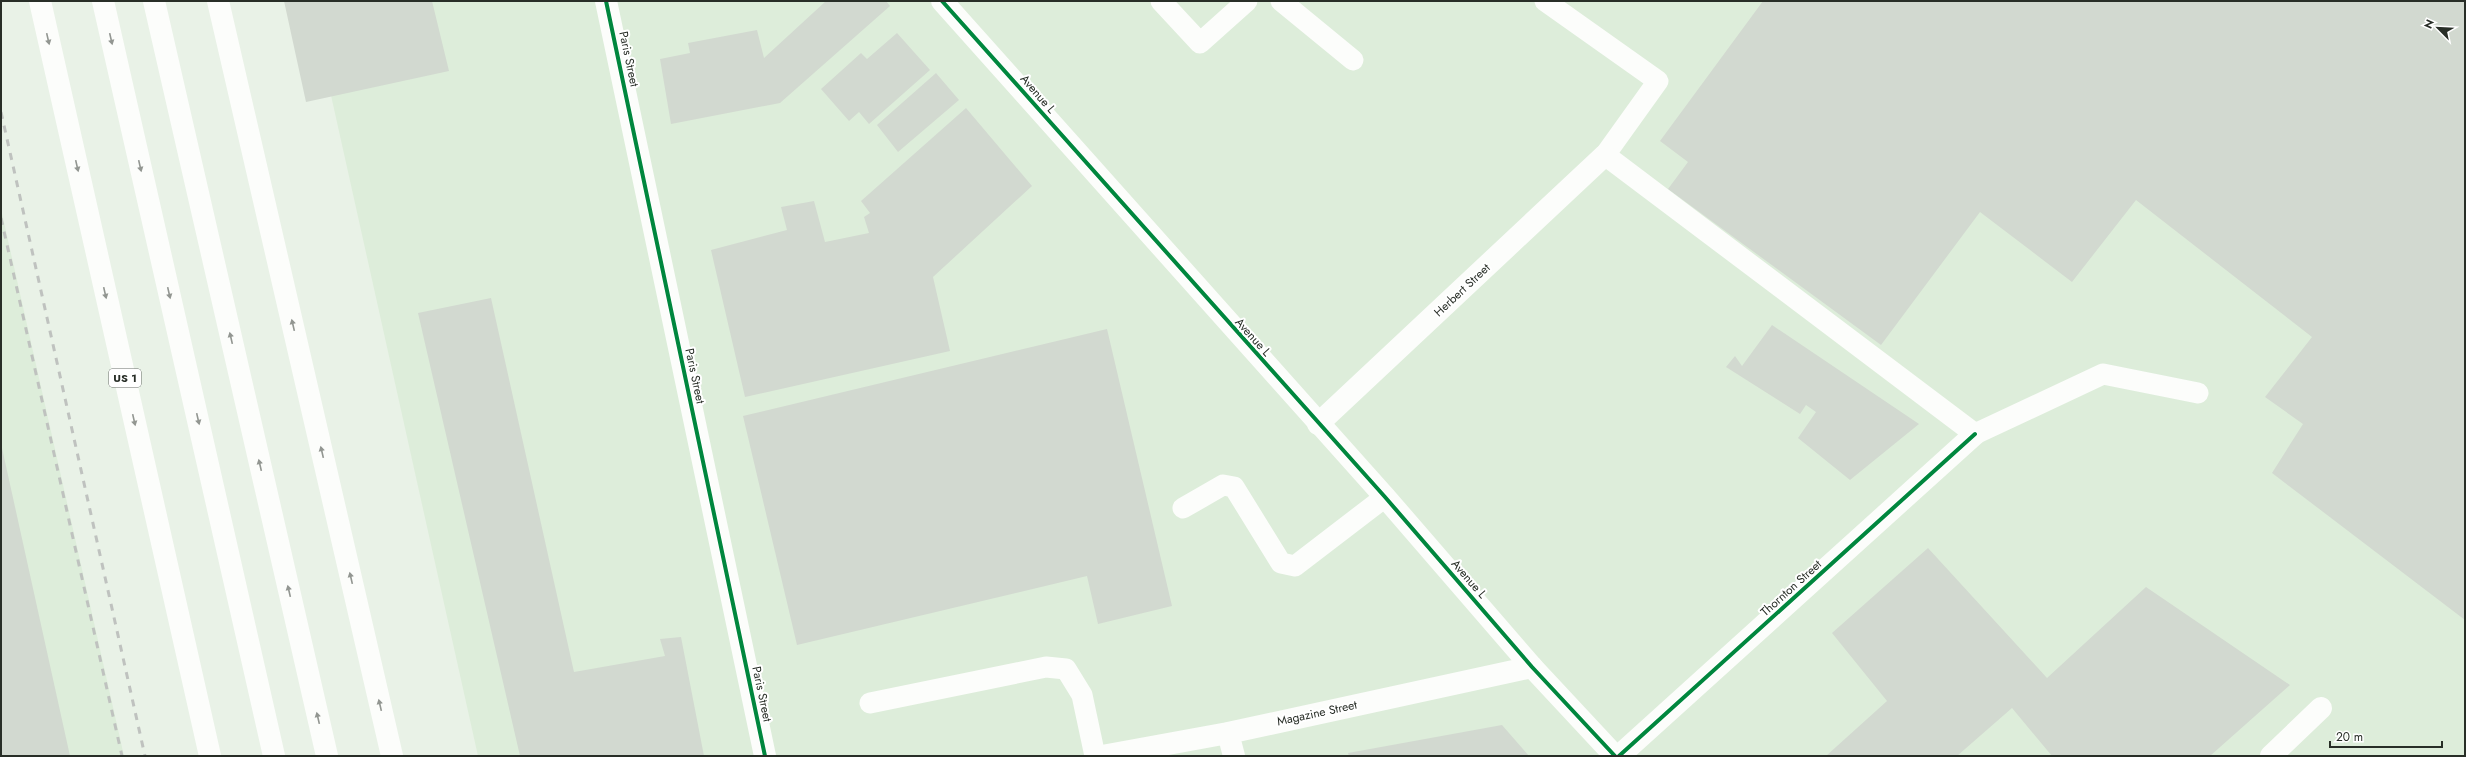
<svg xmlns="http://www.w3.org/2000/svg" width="2466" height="757" viewBox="0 0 2466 757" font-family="Jost,sans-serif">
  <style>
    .built { fill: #ddedda }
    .building { fill: #d2d9d0 }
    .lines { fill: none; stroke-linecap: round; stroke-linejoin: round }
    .lane { stroke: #fcfdfb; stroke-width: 21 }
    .street { stroke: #fcfdfb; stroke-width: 22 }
    .secondary { stroke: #fcfdfb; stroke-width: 22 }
    .highway { stroke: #fcfdfb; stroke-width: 22 }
    .rail { stroke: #bfc2bf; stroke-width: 3; stroke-dasharray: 7 7; stroke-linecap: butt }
    .cycleway-casing { stroke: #fff; stroke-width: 6 }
    .cycleway { stroke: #00873e; stroke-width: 4 }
    .oneway { fill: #929691 }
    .labels { text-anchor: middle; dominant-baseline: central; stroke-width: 4; stroke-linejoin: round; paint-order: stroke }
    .shield { fill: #fff; stroke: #686d68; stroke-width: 1 }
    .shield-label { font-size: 11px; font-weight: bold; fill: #282e27 }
    .street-label { font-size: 12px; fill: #282e27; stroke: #fff }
  </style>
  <rect width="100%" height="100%" fill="#e9f2e7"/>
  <path class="built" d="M 310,1 L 2465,1 L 2465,756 L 478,756 Z
    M 1,209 L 124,756 L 1,756 Z"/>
  <path class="building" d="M 284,1 L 432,1 L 449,71 L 306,102 Z
    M 826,1 L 886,1 L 890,6 L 780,103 L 671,124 L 660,59 L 690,53 L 688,43 L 757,30 L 764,58 Z
    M 1763,1 L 2465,1 L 2465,620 L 2272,473 L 2303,424 L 2265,397 L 2312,337 L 2136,200 L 2072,282 L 1980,212 L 1881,345 L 1668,189 L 1688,162 L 1660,141 Z
    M 897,33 L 930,70 L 869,124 L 859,112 L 849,121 L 821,89 L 861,53 L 867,59 Z
    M 936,73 L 959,100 L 898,152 L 877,125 Z
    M 966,108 L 1032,186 L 933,277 L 950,351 L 745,397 L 711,250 L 787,230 L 781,207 L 814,201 L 825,242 L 869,233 L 864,217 L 870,213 L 861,201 Z
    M 491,298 L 574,672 L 665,656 L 660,639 L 681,637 L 704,756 L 520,756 L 418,313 Z
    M 1772,325 L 1919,424 L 1850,480 L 1798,438 L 1816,412 L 1806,405 L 1800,414 L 1726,367 L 1735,356 L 1742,366 Z
    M 1107,329 L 1172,606 L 1098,624 L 1087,576 L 797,645 L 743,416 Z
    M 1,448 L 2,448 L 70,756 L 1,756 Z
    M 1928,548 L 2047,678 L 2146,587 L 2290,685 L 2210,756 L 2052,756 L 2012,708 L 1957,756 L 1826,756 L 1887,701 L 1832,633 Z
    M 1502,725 L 1529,756 L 1349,756 L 1348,753 Z"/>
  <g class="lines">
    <path class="lane" d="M 1161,1 L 1200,43 L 1247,1
      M 1281,1 L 1353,60
      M 1545,1 L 1658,81 L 1605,155 L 1975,434 L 2103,374 L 2198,393
      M 1183,508 L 1223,485 L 1234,487 L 1281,563 L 1295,566 L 1385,497
      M 870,703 L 1046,667 L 1066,669 L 1082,695 L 1095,756"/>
    <path class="street" d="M 606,1 L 765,756
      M 1318,424 L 1605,155
      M 1228,733 L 1234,756
      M 1102,756 L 1228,733 L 1532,667
      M 1619,756 L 1975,434
      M 2271,756 L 2321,708"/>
    <path class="secondary" d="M 942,1 L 1385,497 L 1532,667 L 1615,756"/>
    <path class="highway" d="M 40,1 L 210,756
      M 103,1 L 274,756
      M 154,1 L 327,756
      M 218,1 L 392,756"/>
    <path class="rail" d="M 1,112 L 145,756
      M 1,218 L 122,756"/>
    <defs>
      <path id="cycleway" d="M 606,1 L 765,756
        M 942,1 L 1385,497 L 1532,667 L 1615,756
        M 1619,756 L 1975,434"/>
    </defs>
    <use href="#cycleway" class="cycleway-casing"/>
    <use href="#cycleway" class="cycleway"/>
  </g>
  <defs><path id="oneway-solid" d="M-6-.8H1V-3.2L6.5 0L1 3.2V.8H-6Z"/></defs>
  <g class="oneway">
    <use href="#oneway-solid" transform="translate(48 39) rotate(77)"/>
    <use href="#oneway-solid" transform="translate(111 39) rotate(77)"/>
    <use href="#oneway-solid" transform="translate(77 166) rotate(77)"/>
    <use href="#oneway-solid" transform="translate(140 166) rotate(77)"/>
    <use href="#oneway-solid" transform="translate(105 293) rotate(77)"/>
    <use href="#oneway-solid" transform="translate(169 293) rotate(77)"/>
    <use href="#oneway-solid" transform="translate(293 325) rotate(-103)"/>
    <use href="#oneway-solid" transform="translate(231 338) rotate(-103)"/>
    <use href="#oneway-solid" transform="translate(198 419) rotate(77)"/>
    <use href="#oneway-solid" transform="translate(134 420) rotate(77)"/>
    <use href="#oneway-solid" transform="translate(322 452) rotate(-103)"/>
    <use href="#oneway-solid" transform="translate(260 465) rotate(-103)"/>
    <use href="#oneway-solid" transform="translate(351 578) rotate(-103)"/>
    <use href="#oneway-solid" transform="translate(289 591) rotate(-103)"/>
    <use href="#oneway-solid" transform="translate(380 705) rotate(-103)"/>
    <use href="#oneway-solid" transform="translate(318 718) rotate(-103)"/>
  </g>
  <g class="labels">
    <rect class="shield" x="109" y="369" width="32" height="18" rx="3"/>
    <g class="shield-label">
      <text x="125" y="378">US 1</text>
    </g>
    <g class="street-label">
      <text transform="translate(629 59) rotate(78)">Paris Street</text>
      <text transform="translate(1038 94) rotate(49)">Avenue L</text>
      <text transform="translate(1462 290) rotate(-43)">Herbert Street</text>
      <text transform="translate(1253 337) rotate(48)">Avenue L</text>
      <text transform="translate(695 376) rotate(78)">Paris Street</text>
      <text transform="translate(1469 579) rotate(49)">Avenue L</text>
      <text transform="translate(1791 588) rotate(-42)">Thornton Street</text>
      <text transform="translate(762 694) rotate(78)">Paris Street</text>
      <text transform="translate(1317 713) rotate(-12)">Magazine Street</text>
    </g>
  </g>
  <rect width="2466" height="757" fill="none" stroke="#282e27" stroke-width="4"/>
  <g transform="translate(2438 28) rotate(294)" stroke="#ffffff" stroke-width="3" paint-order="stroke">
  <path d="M0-3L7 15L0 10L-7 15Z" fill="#282e27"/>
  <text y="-6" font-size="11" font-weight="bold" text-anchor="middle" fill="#282e27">N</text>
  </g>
  <path d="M2330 741v6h112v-6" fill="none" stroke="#282e27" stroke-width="2"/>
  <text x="2336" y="741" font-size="12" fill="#282e27" stroke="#ffffff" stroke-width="3" paint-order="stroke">20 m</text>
</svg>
